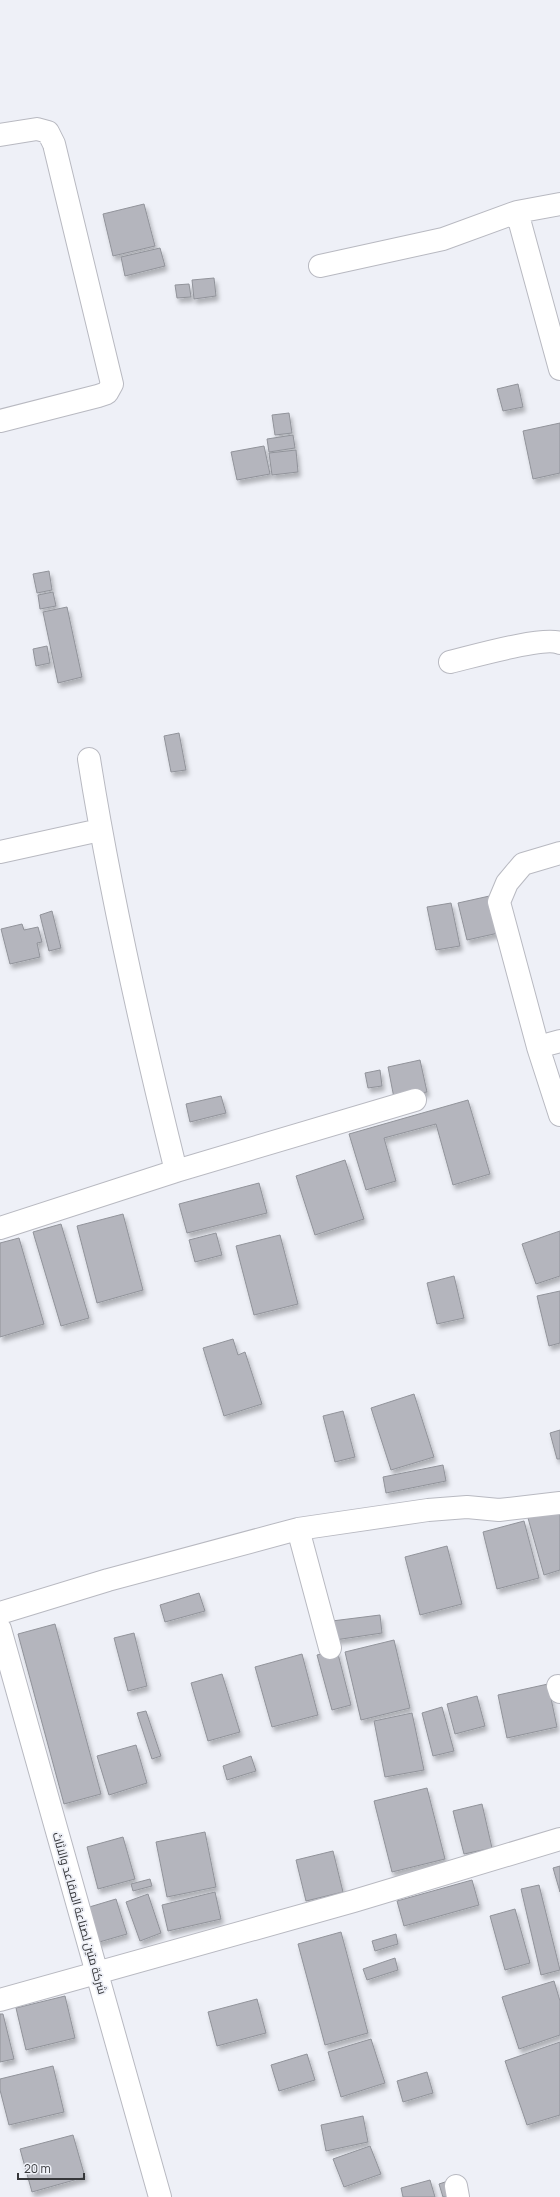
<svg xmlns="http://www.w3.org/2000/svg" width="560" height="2197" viewBox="0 0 560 2197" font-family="Manrope,Cairo,sans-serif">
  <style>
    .building { fill: #b4b5bd; stroke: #91939a; filter: url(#shadow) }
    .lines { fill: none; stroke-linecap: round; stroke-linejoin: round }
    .street-casing { stroke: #b8b9c1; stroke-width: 24 }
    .street { stroke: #fff; stroke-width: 22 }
    .labels { text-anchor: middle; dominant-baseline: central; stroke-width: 3.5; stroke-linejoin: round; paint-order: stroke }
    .street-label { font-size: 12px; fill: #36373a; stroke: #eef0f7 }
  </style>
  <defs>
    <filter id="shadow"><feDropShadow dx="2.5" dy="4.5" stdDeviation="2" flood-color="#0004"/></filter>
  </defs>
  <rect width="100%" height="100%" fill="#eef0f7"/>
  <path class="building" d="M 144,204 L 155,246 L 113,256 L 103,214 Z
    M 160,248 L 165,266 L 125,276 L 121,257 Z
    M 214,278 L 216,296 L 194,299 L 192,280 Z
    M 189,284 L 191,297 L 177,298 L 175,285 Z
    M 518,384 L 523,407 L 503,411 L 497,389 Z
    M 289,413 L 292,433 L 275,435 L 272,415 Z
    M 560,423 L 560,473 L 533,479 L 523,431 Z
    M 293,435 L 295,448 L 269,452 L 267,439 Z
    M 264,446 L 270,474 L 237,480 L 231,452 Z
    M 296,450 L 298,472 L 272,475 L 269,453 Z
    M 49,571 L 52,590 L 37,593 L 33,574 Z
    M 53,592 L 56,606 L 40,609 L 38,595 Z
    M 67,607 L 82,677 L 58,683 L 43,612 Z
    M 47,646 L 50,663 L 36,666 L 33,649 Z
    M 179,733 L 186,770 L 171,772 L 164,736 Z
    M 494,895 L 503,932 L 467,940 L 458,903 Z
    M 451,903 L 460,946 L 436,950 L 427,907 Z
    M 52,911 L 61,948 L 49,951 L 40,915 Z
    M 22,924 L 24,930 L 38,927 L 42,942 L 37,943 L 40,957 L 10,964 L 1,929 Z
    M 420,1060 L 427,1092 L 394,1098 L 388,1067 Z
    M 380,1070 L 382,1086 L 368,1088 L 365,1073 Z
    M 221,1096 L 226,1113 L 190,1122 L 186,1104 Z
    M 468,1100 L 490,1174 L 453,1185 L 436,1124 L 384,1138 L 396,1181 L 366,1190 L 349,1134 Z
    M 345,1160 L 364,1219 L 315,1235 L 296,1176 Z
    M 259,1183 L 267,1213 L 187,1233 L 179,1204 Z
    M 123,1214 L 143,1290 L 97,1303 L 77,1226 Z
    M 61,1224 L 89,1318 L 61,1326 L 33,1232 Z
    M 560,1231 L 560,1276 L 536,1284 L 522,1244 Z
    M 216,1233 L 222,1255 L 195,1262 L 189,1240 Z
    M 280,1235 L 298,1304 L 254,1315 L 236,1246 Z
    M 19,1238 L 44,1324 L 0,1337 L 0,1243 Z
    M 454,1276 L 464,1318 L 437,1324 L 427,1283 Z
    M 560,1291 L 560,1343 L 549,1346 L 537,1296 Z
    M 233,1339 L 238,1355 L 245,1352 L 262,1404 L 224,1416 L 203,1348 Z
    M 414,1394 L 434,1457 L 391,1470 L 371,1408 Z
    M 343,1411 L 355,1457 L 335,1462 L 323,1416 Z
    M 560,1430 L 560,1459 L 557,1459 L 550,1433 Z
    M 443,1465 L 446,1481 L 386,1493 L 383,1477 Z
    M 560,1509 L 560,1570 L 544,1575 L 528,1518 Z
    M 524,1521 L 539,1578 L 497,1589 L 483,1532 Z
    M 447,1546 L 462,1604 L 420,1615 L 405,1557 Z
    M 199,1593 L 205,1611 L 165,1622 L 160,1605 Z
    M 380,1615 L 382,1633 L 335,1640 L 332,1621 Z
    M 55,1624 L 101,1794 L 64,1804 L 18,1634 Z
    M 134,1633 L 147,1686 L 128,1691 L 114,1638 Z
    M 394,1640 L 410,1708 L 361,1720 L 345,1652 Z
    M 337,1650 L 351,1705 L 332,1710 L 317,1655 Z
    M 302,1654 L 318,1715 L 272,1727 L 255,1667 Z
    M 222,1674 L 240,1732 L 208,1741 L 191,1683 Z
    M 548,1684 L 557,1727 L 507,1738 L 498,1695 Z
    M 477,1696 L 485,1726 L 455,1734 L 447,1704 Z
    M 442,1707 L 454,1751 L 433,1756 L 422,1713 Z
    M 146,1711 L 161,1756 L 152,1759 L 137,1713 Z
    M 412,1713 L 424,1770 L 385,1777 L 374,1721 Z
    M 136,1745 L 147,1783 L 109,1795 L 97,1756 Z
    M 251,1756 L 256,1771 L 227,1780 L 223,1766 Z
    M 427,1788 L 445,1859 L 392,1872 L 374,1801 Z
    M 482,1804 L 492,1848 L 464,1854 L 453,1811 Z
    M 205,1832 L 216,1887 L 167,1897 L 156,1842 Z
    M 123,1837 L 135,1879 L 98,1889 L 87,1847 Z
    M 333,1851 L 343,1892 L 306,1901 L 296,1860 Z
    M 560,1866 L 560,1892 L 553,1868 Z
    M 150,1879 L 152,1886 L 133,1891 L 131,1884 Z
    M 472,1880 L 479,1905 L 404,1926 L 397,1901 Z
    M 539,1885 L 560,1970 L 541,1975 L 521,1889 Z
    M 215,1892 L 221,1919 L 168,1931 L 162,1905 Z
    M 148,1894 L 161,1933 L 140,1941 L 126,1902 Z
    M 116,1899 L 127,1934 L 96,1943 L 86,1908 Z
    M 515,1909 L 530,1963 L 505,1970 L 490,1916 Z
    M 341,1932 L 368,2033 L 325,2045 L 298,1944 Z
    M 396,1934 L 398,1944 L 375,1951 L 372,1941 Z
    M 395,1958 L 398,1970 L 367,1980 L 363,1969 Z
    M 554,1981 L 560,2001 L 560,2035 L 519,2049 L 502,1997 Z
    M 65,1996 L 75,2038 L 26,2050 L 16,2008 Z
    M 257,1999 L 266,2033 L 217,2046 L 208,2012 Z
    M 0,2014 L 3,2014 L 14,2059 L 0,2062 Z
    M 371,2039 L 385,2083 L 341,2097 L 328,2052 Z
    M 560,2042 L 560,2115 L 527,2125 L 505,2061 Z
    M 307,2054 L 315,2080 L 279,2091 L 271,2065 Z
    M 53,2066 L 64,2112 L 9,2125 L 0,2090 L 0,2079 Z
    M 427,2072 L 433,2093 L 403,2102 L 397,2081 Z
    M 363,2116 L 368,2142 L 326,2151 L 321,2125 Z
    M 73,2135 L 85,2177 L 32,2192 L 20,2149 Z
    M 370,2146 L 381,2174 L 344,2187 L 333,2159 Z
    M 430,2180 L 435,2197 L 403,2197 L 401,2188 Z
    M 445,2182 L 449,2197 L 443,2197 L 439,2184 Z"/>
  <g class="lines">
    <defs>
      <path id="street" d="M 0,135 L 37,129 L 48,132 L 54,144 L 112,384 L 107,393 L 98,396 L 0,421
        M 517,212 L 560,369
        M 320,266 L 443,239 L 517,212 L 560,204
        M 450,662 C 471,657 544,636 560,643
        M 89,759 C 111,898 142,1034 176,1171
        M 0,852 L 100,830
        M 560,853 L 523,864 L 507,883 L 499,902 L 538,1047 L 560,1115
        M 538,1047 L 560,1041
        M 0,1228 L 176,1171 L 415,1100
        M 298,1529 L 330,1648
        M 0,1613 L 108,1580 L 298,1529 L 428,1510 L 467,1507 L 499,1510 L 560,1503
        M 0,1629 L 160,2197
        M 558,1686 L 560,1692
        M 0,2000 L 354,1901 L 560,1839
        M 456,2186 L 458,2197"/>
    </defs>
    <use href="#street" class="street-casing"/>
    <use href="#street" class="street"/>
  </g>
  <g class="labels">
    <g class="street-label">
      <text transform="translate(80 1913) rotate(74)">شركة متين لصناعة المقاعد والاثاث</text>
    </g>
  </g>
  <path d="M18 2173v6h66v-6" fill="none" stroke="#36373a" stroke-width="2"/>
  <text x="24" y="2173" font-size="12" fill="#36373a" stroke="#eef0f7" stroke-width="3" paint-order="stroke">20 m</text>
</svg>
